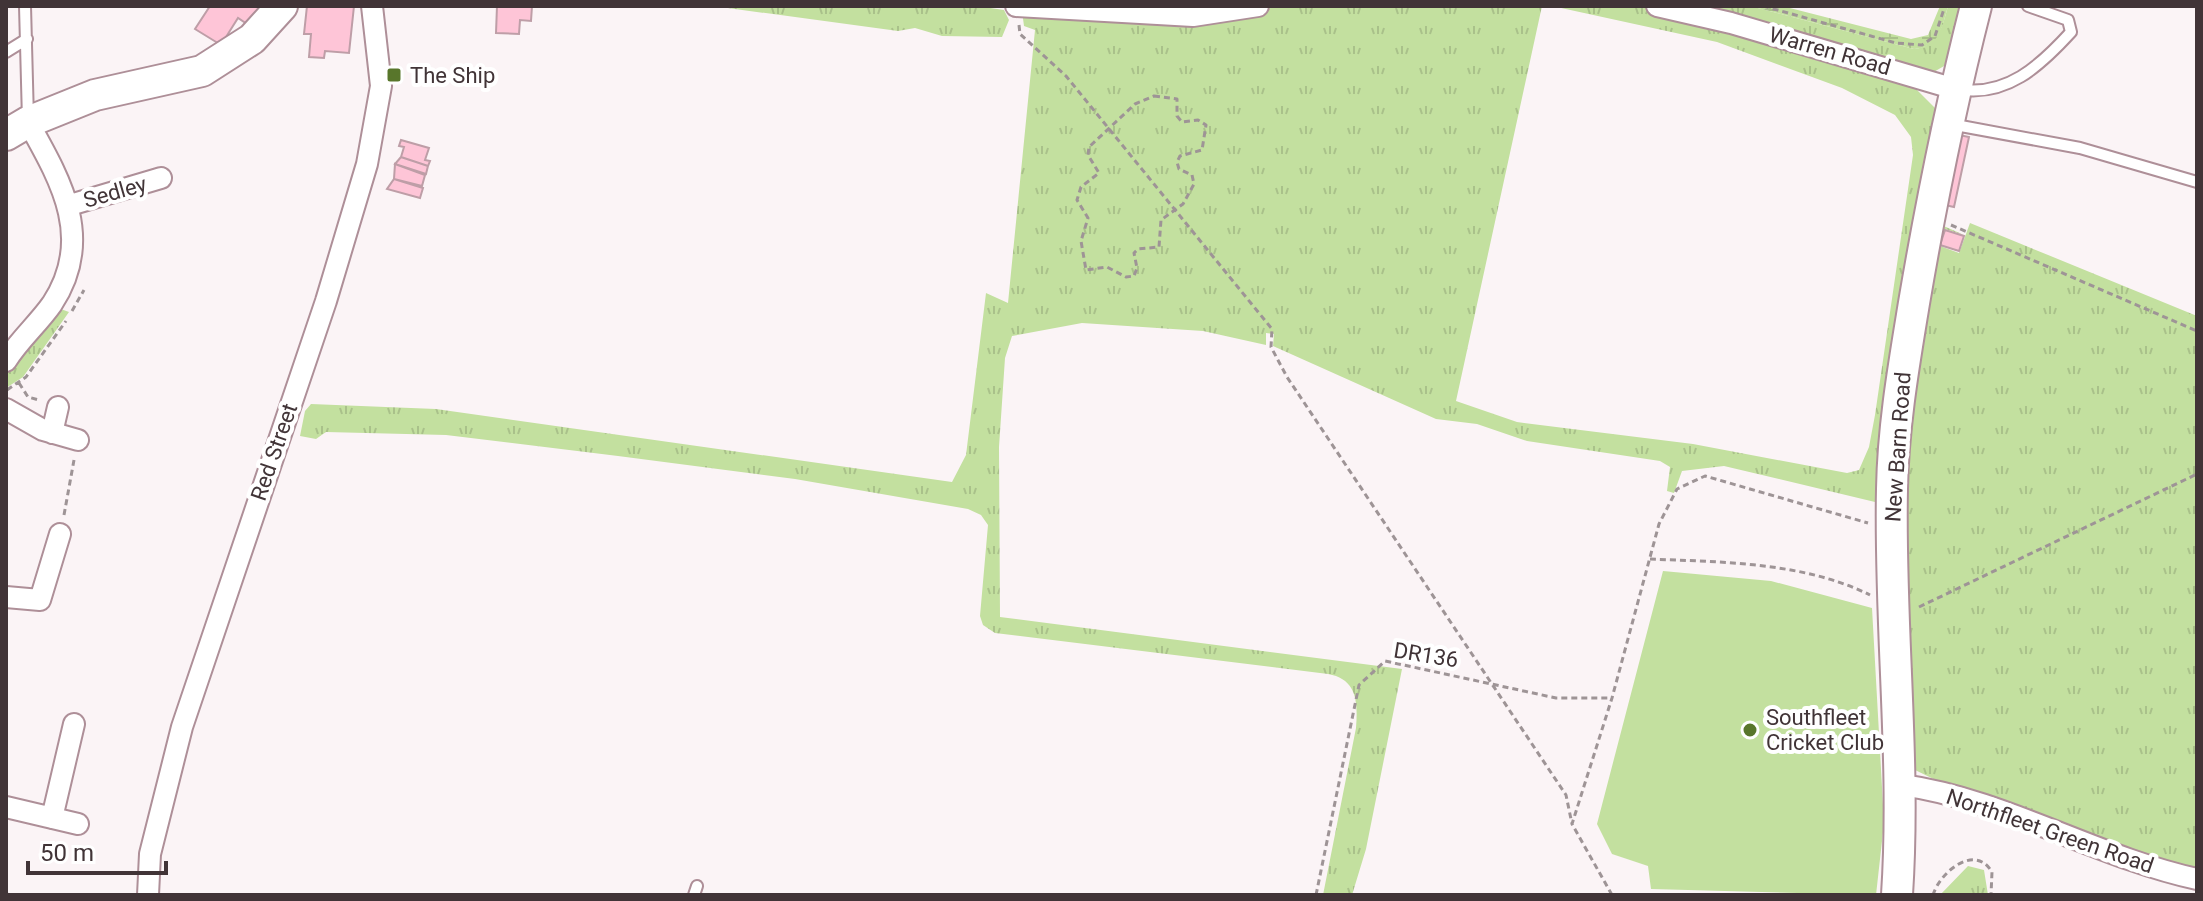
<svg xmlns="http://www.w3.org/2000/svg" width="2203" height="901" viewBox="0 0 2203 901" font-family="Roboto,sans-serif">
  <style>
    .grass { fill: url(#grass-tufts) }
    .wetland { fill: url(#wetland-marsh) }
    .pitch { fill: #c3e09f }
    .building { fill: #fec5d7; stroke: #be9ea7; stroke-width: 2 }
    .lines { fill: none; stroke-linecap: round; stroke-linejoin: round }
    .lane-casing { stroke: #ae8f98; stroke-width: 14 }
    .street-casing { stroke: #ae8f98; stroke-width: 24 }
    .secondary-casing { stroke: #ae8f98; stroke-width: 34 }
    .path { stroke: #9e9496; stroke-width: 3; stroke-dasharray: 6 4; stroke-linecap: butt }
    .lane { stroke: #fff; stroke-width: 10 }
    .street { stroke: #fff; stroke-width: 20 }
    .secondary { stroke: #fff; stroke-width: 30 }
    .poi-dot { fill: #58762b; stroke: #fff; stroke-width: 3 }
    .labels { text-anchor: middle; dominant-baseline: central; stroke-width: 8; stroke-linejoin: round; paint-order: stroke }
    .street-label { font-size: 22px; fill: #413437; stroke: #fff }
    .poi-label { font-size: 22px; fill: #413437; stroke: #fff; text-anchor: start }
  </style>
  <defs>
    <pattern id="grass-tufts" width="24" height="20" patternUnits="userSpaceOnUse" patternTransform="scale(2)"><rect width="24" height="20" fill="#c3e09f"/><path d="M3 7l-1-3M5 7V3M7 7l1-3M15 17l-1-3M17 17v-4M19 17l1-3" fill="none" stroke="#a9c18a"/></pattern>
    <pattern id="wetland-marsh" width="20" height="14" patternUnits="userSpaceOnUse" patternTransform="scale(2)"><rect width="20" height="14" fill="#c3e09f"/><path d="M1 5h8M5 5V1M11 12h8M15 12V8" fill="none" stroke="#a9c18a"/></pattern>
  </defs>
  <rect width="100%" height="100%" fill="#fbf4f6"/>
  <path class="grass" d="M 713,6 L 977,6 L 1004,10 L 1009,20 L 1002,37 L 942,36 L 915,28 L 898,31 Z
    M 1282,6 L 1542,6 L 1456,401 L 1517,422 L 1693,444 L 1847,473 L 1859,470 L 1869,447 L 1875,415 L 1913,155 L 1911,137 L 1895,115 L 1842,88 L 1717,42 L 1552,6 L 1637,6 L 1686,16 L 1911,84 L 1936,109 L 1880,500 L 1875,502 L 1724,466 L 1682,471 L 1674,493 L 1667,491 L 1670,467 L 1660,461 L 1527,441 L 1477,424 L 1436,419 L 1273,346 L 1274,334 L 1266,333 L 1266,345 L 1203,331 L 1082,323 L 1012,336 L 1005,358 L 999,447 L 1000,617 L 1402,669 L 1366,849 L 1352,895 L 1323,895 L 1356,728 C 1358,702 1357,679 1328,674 L 995,633 L 983,625 L 980,616 L 988,525 L 981,515 L 968,509 L 795,479 L 618,456 L 446,435 L 326,432 L 316,439 L 300,436 L 305,411 L 311,404 L 436,409 L 952,482 L 966,455 L 986,293 L 1008,303 L 1035,30 L 1024,26 L 1022,11 L 1227,16 Z
    M 1678,6 L 1750,6 L 1914,49 C 1938,47 1943,25 1948,6 L 1969,6 L 1951,62 L 1932,73 Z
    M 1937,223 L 1964,235 L 1945,229 L 1940,246 L 1959,253 L 1970,223 L 2197,316 L 2197,874 L 1950,787 L 1913,769 L 1903,429 Z
    M 58,308 L 69,312 L 23,377 L 6,388 L 6,374 Z
    M 1968,866 L 1984,870 L 1988,895 L 1940,895 Z"/>
  <path class="wetland" d="M 1750,6 L 1782,6 L 1911,39 L 1928,35 L 1940,6 L 1948,6 C 1942,27 1940,47 1914,49 Z"/>
  <path class="pitch" d="M 1663,571 L 1771,581 L 1872,608 L 1884,823 L 1876,895 L 1651,889 L 1648,866 L 1612,854 L 1597,824 Z"/>
  <path class="building" d="M 210,6 L 267,6 L 253,28 L 238,18 L 221,45 L 195,29 Z
    M 307,6 L 354,6 L 349,53 L 325,51 L 324,58 L 309,57 L 311,34 L 304,34 Z
    M 497,6 L 532,6 L 531,21 L 520,20 L 519,34 L 496,33 Z
    M 1954,134 L 1969,137 L 1954,207 L 1940,204 Z
    M 401,140 L 429,148 L 425,160 L 430,161 L 428,166 L 401,157 L 404,147 L 399,146 Z
    M 401,157 L 428,166 L 426,174 L 395,164 Z
    M 395,164 L 425,175 L 422,186 L 394,179 Z
    M 394,179 L 423,188 L 420,198 L 387,189 Z
    M 1945,230 L 1964,236 L 1959,251 L 1940,245 Z"/>
  <g class="lines">
    <defs>
      <path id="lane" d="M 25,6 L 28,120
        M 6,52 L 27,39
        M 1957,89 C 2006,98 2040,66 2071,32 L 2068,20 L 2028,6
        M 1950,124 L 2080,148 L 2197,182
        M 694,895 L 697,886"/>
      <path id="street" d="M 1016,6 L 1193,16 L 1258,6
        M 1657,6 L 1731,23 L 1955,89
        M 70,205 L 161,178
        M 6,361 C 19,340 38,324 52,304 C 95,239 61,181 28,122
        M 6,409 L 43,430 L 78,440
        M 52,433 L 58,407
        M 6,597 L 40,600 L 60,534
        M 1902,785 C 2004,799 2096,857 2197,879
        M 6,807 L 78,824
        M 52,818 L 74,724
        M 148,895 L 150,854 L 182,727 L 326,301 L 367,164 L 381,86 L 372,6"/>
      <path id="secondary" d="M 6,135 L 28,122 L 95,95 L 202,71 L 252,39 L 282,6
        M 1897,895 C 1906,759 1889,625 1892,489 C 1893,426 1904,364 1914,303 C 1931,203 1951,104 1976,6"/>
    </defs>
    <use href="#lane" class="lane-casing"/>
    <use href="#street" class="street-casing"/>
    <use href="#secondary" class="secondary-casing"/>
    <path class="path" d="M 1763,6 L 1896,43 L 1922,45 L 1935,36 L 1945,6
      M 1019,25 L 1020,34 L 1066,76 L 1272,329 L 1271,347 L 1287,377 L 1566,795 L 1572,824
      M 1154,96 L 1177,99 L 1177,116 L 1182,122 L 1198,120 L 1206,125 L 1202,150 L 1180,156 L 1177,162 L 1179,169 L 1192,175 L 1194,184 L 1183,204 L 1161,220 L 1159,247 L 1138,249 L 1134,253 L 1137,268 L 1134,276 L 1126,277 L 1107,267 L 1086,270 L 1081,241 L 1088,218 L 1077,200 L 1081,187 L 1099,173 L 1088,155 L 1089,147 L 1135,104 Z
      M 1951,225 L 2197,331
      M 72,311 L 84,290
      M 19,383 L 28,397 L 39,400
      M 7,390 L 26,377 L 66,321
      M 64,515 L 74,460
      M 1650,559 C 1721,562 1804,562 1870,595
      M 1919,607 L 2197,474
      M 6,894 L 12,895
      M 1316,895 L 1359,685 L 1385,661 L 1556,698 L 1611,698
      M 1612,895 L 1572,824 L 1612,698 L 1659,524 L 1677,489 L 1705,476 L 1868,523
      M 1933,895 C 1940,872 1975,843 1992,872 L 1991,895"/>
    <use href="#lane" class="lane"/>
    <use href="#street" class="street"/>
    <use href="#secondary" class="secondary"/>
  </g>
  <g class="poi-dot">
    <rect x="386" y="67" width="16" height="16" rx="4"/>
    <circle cx="1750" cy="730" r="8"/>
  </g>
  <g class="labels">
    <g class="street-label">
      <text transform="translate(1830 51) rotate(16)">Warren Road</text>
      <text transform="translate(115 192) rotate(-16)">Sedley</text>
      <text transform="translate(1898 447) rotate(-86)">New Barn Road</text>
      <text transform="translate(274 452) rotate(-71)">Red Street</text>
      <text transform="translate(1426 655) rotate(9)">DR136</text>
      <text transform="translate(2050 831) rotate(19)">Northfleet Green Road</text>
    </g>
    <g class="poi-label">
      <text x="410" y="75">The Ship</text>
      <text x="1766" y="717">Southfleet<tspan x="1766" dy="25">Cricket Club</tspan></text>
    </g>
  </g>
  <rect width="2203" height="901" fill="none" stroke="#413437" stroke-width="16"/>
  <path d="M28 861v12h138v-12" fill="none" stroke="#413437" stroke-width="4"/>
  <text x="40" y="861" font-size="24" fill="#413437" stroke="#ffffff" stroke-width="6" paint-order="stroke">50 m</text>
</svg>
